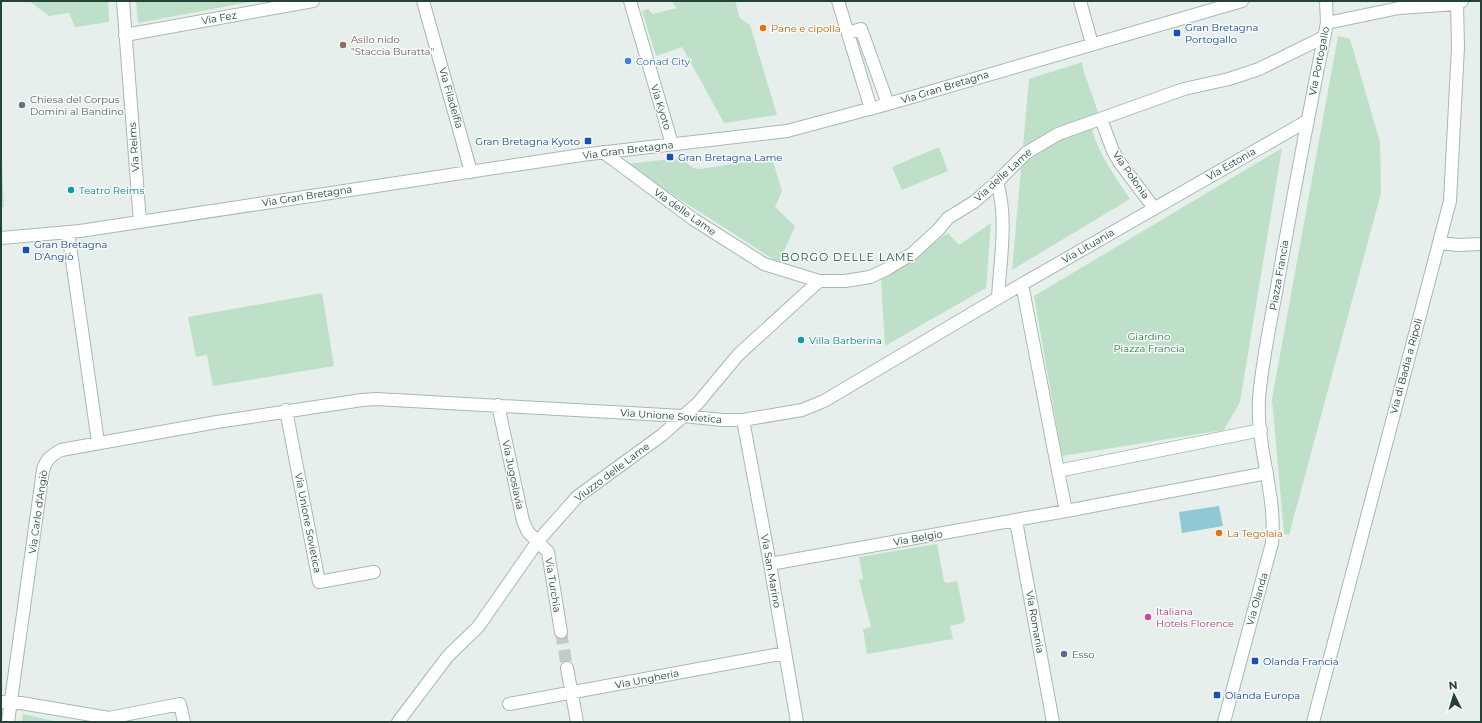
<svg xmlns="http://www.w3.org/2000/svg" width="1482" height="723" viewBox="0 0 1482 723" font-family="Montserrat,sans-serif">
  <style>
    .green { fill: #bfe0c8 }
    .water { fill: #8ec9d4 }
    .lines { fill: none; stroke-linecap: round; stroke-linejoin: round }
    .minor-tunnel { stroke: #bfccc8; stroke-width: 12; stroke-dasharray: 12 6; stroke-linecap: butt }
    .minor-casing { stroke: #a8b8b2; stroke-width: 14 }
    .secondary-casing { stroke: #a4bbb3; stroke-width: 14 }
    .minor { stroke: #fff; stroke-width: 12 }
    .secondary { stroke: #fff; stroke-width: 12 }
    .food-dot { fill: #e8710a; stroke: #f7fbf9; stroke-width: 1.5 }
    .transit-dot { fill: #1a4fb4; stroke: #f7fbf9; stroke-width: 1.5 }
    .education-dot { fill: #8d6e63; stroke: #f7fbf9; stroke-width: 1.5 }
    .shop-dot { fill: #3f7fe0; stroke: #f7fbf9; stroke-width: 1.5 }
    .worship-dot { fill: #6b7280; stroke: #f7fbf9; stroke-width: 1.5 }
    .culture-dot { fill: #0f9aa8; stroke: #f7fbf9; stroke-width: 1.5 }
    .hotel-dot { fill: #d1479c; stroke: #f7fbf9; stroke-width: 1.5 }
    .service-dot { fill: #5c6f8a; stroke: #f7fbf9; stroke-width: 1.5 }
    .labels { text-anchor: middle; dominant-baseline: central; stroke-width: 3; stroke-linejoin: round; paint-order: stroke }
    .street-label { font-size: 10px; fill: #24423a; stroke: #f7fbf9 }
    .transit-label { font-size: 10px; fill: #164399; stroke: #f7fbf9; text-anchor: start }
    .food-label { font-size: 10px; fill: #c56008; stroke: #f7fbf9; text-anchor: start }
    .education-label { font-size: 10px; fill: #785e54; stroke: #f7fbf9; text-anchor: start }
    .shop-label { font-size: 10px; fill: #366cbe; stroke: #f7fbf9; text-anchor: start }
    .worship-label { font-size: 10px; fill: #5b616d; stroke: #f7fbf9; text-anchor: start }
    .culture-label { font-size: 10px; fill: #0d838f; stroke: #f7fbf9; text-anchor: start }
    .park-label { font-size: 10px; fill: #2d7a4b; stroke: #f7fbf9 }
    .hotel-label { font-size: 10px; fill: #b23c85; stroke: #f7fbf9; text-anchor: start }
    .service-label { font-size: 10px; fill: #4e5e75; stroke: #f7fbf9; text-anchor: start }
    .neighbourhood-label { font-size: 11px; letter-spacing: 1px; fill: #1f5548; stroke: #f7fbf9 }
  </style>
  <rect width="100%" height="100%" fill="#e6efeb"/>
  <path class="green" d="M 29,1 L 108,1 L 109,22 L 75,27 L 69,13 L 49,16 Z
    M 136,1 L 255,1 L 138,23 Z
    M 681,1 L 735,1 L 740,18 L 750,25 L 777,115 L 724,123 L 682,47 L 656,56 L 642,11 L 648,9 L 653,14 L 677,8 L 672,3 Z
    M 1338,36 L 1350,39 L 1380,142 L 1381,193 L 1289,535 L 1284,534 L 1272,399 Z
    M 1082,62 L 1083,69 L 1099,115 L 1090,118 C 1094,149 1114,174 1130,199 L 1012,270 L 1029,79 Z
    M 1,141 L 4,207 L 1,207 Z
    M 939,147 L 948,171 L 902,190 L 892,167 Z
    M 1282,148 L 1240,402 L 1224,430 L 1062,456 L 1034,296 Z
    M 682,158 L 693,168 L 700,169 L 772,158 L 782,191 L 775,207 L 795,226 L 779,263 L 625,164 Z
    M 991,223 L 986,288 L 885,346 L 881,279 L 948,233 L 959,245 Z
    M 322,293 L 334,366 L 213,386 L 207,355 L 196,357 L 188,317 Z
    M 937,544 L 944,581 L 947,583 L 957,581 L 965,619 L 963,623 L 950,626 L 953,639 L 867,654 L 863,629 L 871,627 L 859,580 L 863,579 L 859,557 Z
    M 23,714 L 58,722 L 22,722 Z"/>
  <path class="water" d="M 1219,506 L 1223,526 L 1182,533 L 1179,512 Z"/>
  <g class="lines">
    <path class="minor-tunnel" d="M 561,632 L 567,668"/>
    <defs>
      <path id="minor" d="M 123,1 L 140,222
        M 423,1 L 471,172
        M 630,1 L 672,144
        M 838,1 L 871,109
        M 1080,1 L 1092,44
        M 1327,23 L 1399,8 L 1457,4 L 1462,1
        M 848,33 L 861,29 L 888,104
        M 125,35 L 313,1
        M 1101,119 L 1113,151 L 1120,163 L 1154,208
        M 603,152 L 693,219 L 764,264 L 819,281 L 845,281 L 870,277 L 887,269 L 913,253 L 939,229 L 948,218 L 974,202 L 997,182 L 1026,153 L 1058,134 L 1184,89 L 1229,79 L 1259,69 L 1324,37
        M 997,182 C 1008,218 1000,261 998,298
        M 68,232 L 98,442
        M 1,238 L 80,231 L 581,155 L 787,131 L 888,104 L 1242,1
        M 1440,243 L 1458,245 L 1481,244
        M 1022,284 L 1058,471
        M 498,405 L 523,521 L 528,532 L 548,552 L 561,632
        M 286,410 L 319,582 L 374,572
        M 743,420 L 770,564 L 797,722
        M 1261,430 L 1058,471 L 1066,511 L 1267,473
        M 1016,521 L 1053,722
        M 770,564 L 1066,511
        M 567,668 L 577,722
        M 1,702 L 21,703 L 109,718 L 180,704 L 184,722
        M 509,704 L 785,653
        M 8,722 L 43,470 C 46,459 52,455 61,450 L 217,422 L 362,400 L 376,399 L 683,416 L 723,420 L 743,420 L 802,410 L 824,401 L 998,298 L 1307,121
        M 398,722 L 448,656 L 478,627 L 538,541 L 577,497 L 662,435 L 698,403 L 738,355 L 819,281
        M 1313,722 L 1450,201 L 1458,47 L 1457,4"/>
      <path id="secondary" d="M 1224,722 L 1272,543 C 1277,495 1256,447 1259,399 C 1262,359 1272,316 1279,276 C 1294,191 1310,107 1327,23 L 1326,1"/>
    </defs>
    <use href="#minor" class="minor-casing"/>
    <use href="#secondary" class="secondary-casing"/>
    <use href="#minor" class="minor"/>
    <use href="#secondary" class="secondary"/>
  </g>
  <g class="food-dot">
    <circle cx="763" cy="28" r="4"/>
    <circle cx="1219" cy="533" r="4"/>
  </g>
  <g class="transit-dot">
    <rect x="1173" y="29" width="8" height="8" rx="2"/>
    <rect x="584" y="137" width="8" height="8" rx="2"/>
    <rect x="666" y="153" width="8" height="8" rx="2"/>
    <rect x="22" y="246" width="8" height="8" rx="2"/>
    <rect x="1251" y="657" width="8" height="8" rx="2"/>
    <rect x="1213" y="691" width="8" height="8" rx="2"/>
  </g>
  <circle class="education-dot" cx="343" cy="45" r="4"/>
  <circle class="shop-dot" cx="628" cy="61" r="4"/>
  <circle class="worship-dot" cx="22" cy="105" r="4"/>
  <g class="culture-dot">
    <circle cx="71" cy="190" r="4"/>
    <circle cx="801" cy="340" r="4"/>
  </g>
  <circle class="hotel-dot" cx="1148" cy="617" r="4"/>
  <circle class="service-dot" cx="1064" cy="654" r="4"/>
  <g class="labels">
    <g class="street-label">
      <text transform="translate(219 18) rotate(-10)">Via Fez</text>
      <text transform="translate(1319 61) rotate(-79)">Via Portogallo</text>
      <text transform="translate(945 87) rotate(-17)">Via Gran Bretagna</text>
      <text transform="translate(451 98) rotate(74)">Via Filadelfia</text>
      <text transform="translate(661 107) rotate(73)">Via Kyoto</text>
      <text transform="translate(134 147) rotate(-94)">Via Reims</text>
      <text transform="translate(628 150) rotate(-7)">Via Gran Bretagna</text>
      <text transform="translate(1231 164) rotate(-30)">Via Estonia</text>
      <text transform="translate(1003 175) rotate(-42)">Via delle Lame</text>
      <text transform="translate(1131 175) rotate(55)">Via Polonia</text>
      <text transform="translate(307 196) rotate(-9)">Via Gran Bretagna</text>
      <text transform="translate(685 212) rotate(35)">Via delle Lame</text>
      <text transform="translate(1088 246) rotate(-30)">Via Lituania</text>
      <text transform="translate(1279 275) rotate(-80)">Piazza Francia</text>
      <text transform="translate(1406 366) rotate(-75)">Via di Badia a Ripoli</text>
      <text transform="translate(671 416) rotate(4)">Via Unione Sovietica</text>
      <text transform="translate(612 472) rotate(-37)">Viuzzo delle Lame</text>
      <text transform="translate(513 475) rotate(78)">Via Jugoslavia</text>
      <text transform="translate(38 512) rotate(-82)">Via Carlo d'Angiò</text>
      <text transform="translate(308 523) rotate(79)">Via Unione Sovietica</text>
      <text transform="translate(918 538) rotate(-10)">Via Belgio</text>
      <text transform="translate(771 571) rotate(80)">Via San Marino</text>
      <text transform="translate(553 585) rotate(81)">Via Turchia</text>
      <text transform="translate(1257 599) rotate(-74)">Via Olanda</text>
      <text transform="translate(1035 622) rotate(80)">Via Romania</text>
      <text transform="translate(647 679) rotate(-11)">Via Ungheria</text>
    </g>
    <g class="transit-label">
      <text x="1185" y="27">Gran Bretagna<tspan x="1185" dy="12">Portogallo</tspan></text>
      <text x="580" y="141" text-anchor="end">Gran Bretagna Kyoto</text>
      <text x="678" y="157">Gran Bretagna Lame</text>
      <text x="34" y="244">Gran Bretagna<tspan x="34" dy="12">D'Angiò</tspan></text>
      <text x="1263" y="661">Olanda Francia</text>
      <text x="1225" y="695">Olanda Europa</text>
    </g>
    <g class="food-label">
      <text x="771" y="28">Pane e cipolla</text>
      <text x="1227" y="533">La Tegolaia</text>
    </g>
    <g class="education-label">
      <text x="351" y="39">Asilo nido<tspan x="351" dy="12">"Staccia Buratta"</tspan></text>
    </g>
    <g class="shop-label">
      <text x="636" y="61">Conad City</text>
    </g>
    <g class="worship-label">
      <text x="30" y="99">Chiesa del Corpus<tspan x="30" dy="12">Domini al Bandino</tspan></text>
    </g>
    <g class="culture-label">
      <text x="79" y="190">Teatro Reims</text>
      <text x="809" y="340">Villa Barberina</text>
    </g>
    <g class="park-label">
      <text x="1149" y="336">Giardino<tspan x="1149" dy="12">Piazza Francia</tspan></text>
    </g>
    <g class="hotel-label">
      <text x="1156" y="611">Italiana<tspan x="1156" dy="12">Hotels Florence</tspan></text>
    </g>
    <g class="service-label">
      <text x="1072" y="654">Esso</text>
    </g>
    <g class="neighbourhood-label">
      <text x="848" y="257">BORGO DELLE LAME</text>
    </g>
  </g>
  <rect width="1482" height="723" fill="none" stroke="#24423a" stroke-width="4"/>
  <g transform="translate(1454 695) rotate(355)" stroke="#f7fbf9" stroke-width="3" paint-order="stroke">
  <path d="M0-3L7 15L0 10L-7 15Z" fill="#24423a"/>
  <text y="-6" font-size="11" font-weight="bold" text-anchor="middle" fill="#24423a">N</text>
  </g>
</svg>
